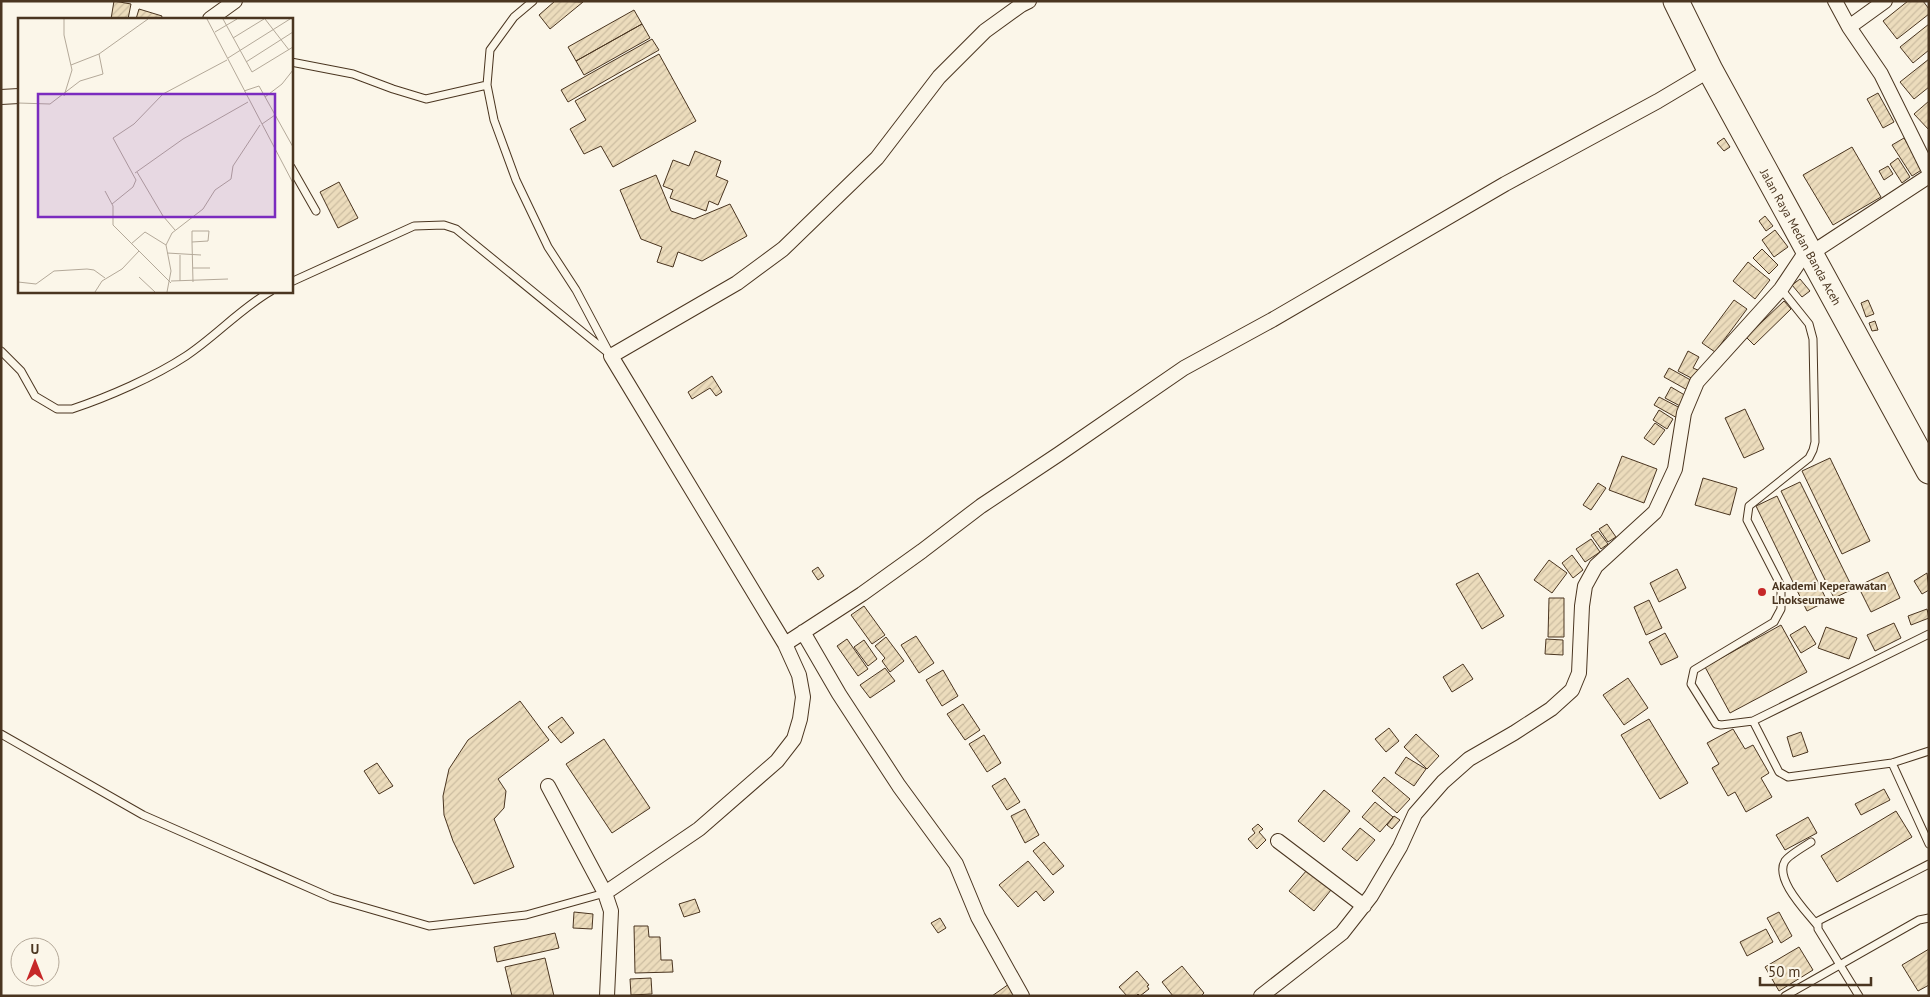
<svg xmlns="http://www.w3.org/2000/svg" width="1930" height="997" viewBox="0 0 1930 997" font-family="'PT Sans',sans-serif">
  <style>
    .building { fill: url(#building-hatch); stroke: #4a3520 }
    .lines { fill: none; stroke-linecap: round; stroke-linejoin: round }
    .lane-casing { stroke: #4a3520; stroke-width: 9 }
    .street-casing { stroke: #4a3520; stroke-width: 16 }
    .highway-casing { stroke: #4a3520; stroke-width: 27 }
    .lane { stroke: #fbf6e9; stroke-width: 7 }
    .street { stroke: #fbf6e9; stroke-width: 14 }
    .highway { stroke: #fbf6e9; stroke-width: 25 }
    .poi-dot { fill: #c62828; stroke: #fbf6e9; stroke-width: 2 }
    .labels { text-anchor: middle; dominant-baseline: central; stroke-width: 4; stroke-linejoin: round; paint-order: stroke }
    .street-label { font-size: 12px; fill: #4a3520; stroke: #fbf6e9 }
    .poi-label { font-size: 12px; font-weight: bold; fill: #4a3520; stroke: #fbf6e9; text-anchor: start }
    .inset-road { fill: none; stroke: #b4a999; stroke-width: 1 }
    .view { fill: #7b2cbf; fill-opacity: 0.15; stroke: #7b2cbf; stroke-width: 2.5 }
    .inset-edge { fill: none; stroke: #4a3520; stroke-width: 2.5 }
  </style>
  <defs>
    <pattern id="building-hatch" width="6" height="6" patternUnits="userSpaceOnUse" patternTransform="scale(1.25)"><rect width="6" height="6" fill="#ecdcbc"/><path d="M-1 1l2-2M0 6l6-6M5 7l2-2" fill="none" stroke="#ccbda1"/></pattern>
  </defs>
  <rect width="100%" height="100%" fill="#fbf6e9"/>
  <path class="building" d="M 114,1 L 131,4 L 128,19 L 111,19 Z
    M 555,1 L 583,2 L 550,29 L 539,15 Z
    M 1908,1 L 1923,1 L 1929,9 L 1929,14 L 1897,39 L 1883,21 Z
    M 139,9 L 162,16 L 161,19 L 136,19 Z
    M 634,10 L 642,24 L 576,61 L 568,47 Z
    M 642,24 L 650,38 L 584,75 L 576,61 Z
    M 1929,24 L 1929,50 L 1913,63 L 1900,47 Z
    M 652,39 L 659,50 L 568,102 L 561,90 Z
    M 659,54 L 696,121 L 613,167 L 601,146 L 584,154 L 570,129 L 586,120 L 575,101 Z
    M 1929,59 L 1929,87 L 1914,99 L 1900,82 Z
    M 1878,93 L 1894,122 L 1883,128 L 1867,99 Z
    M 1929,101 L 1929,130 L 1914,114 Z
    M 1724,138 L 1730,147 L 1724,151 L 1717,143 Z
    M 1904,138 L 1923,169 L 1912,176 L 1892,145 Z
    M 1852,147 L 1881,197 L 1833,225 L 1803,175 Z
    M 695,151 L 721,161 L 716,176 L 728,181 L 718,205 L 709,201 L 706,211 L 670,198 L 673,190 L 663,186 L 673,160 L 689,166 Z
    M 1898,158 L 1910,177 L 1902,183 L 1890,164 Z
    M 1888,166 L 1893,174 L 1884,180 L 1879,171 Z
    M 656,175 L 671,211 L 694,219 L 730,204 L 747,236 L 702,261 L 678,252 L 673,267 L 657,262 L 662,247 L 641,239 L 620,190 Z
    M 339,182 L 358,218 L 338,228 L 320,192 Z
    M 1765,216 L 1773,226 L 1766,231 L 1759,221 Z
    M 1775,230 L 1788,247 L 1774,257 L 1762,240 Z
    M 1762,249 L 1778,265 L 1769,274 L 1753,258 Z
    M 1748,262 L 1770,280 L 1755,299 L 1733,281 Z
    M 1800,279 L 1810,291 L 1802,297 L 1792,285 Z
    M 1734,300 L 1747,309 L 1715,352 L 1702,343 Z
    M 1868,300 L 1874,314 L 1866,317 L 1861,303 Z
    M 1784,301 L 1791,309 L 1754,345 L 1746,337 Z
    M 1875,321 L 1878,330 L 1872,331 L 1869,323 Z
    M 1688,351 L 1699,357 L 1693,368 L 1700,371 L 1695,380 L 1678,371 Z
    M 1669,368 L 1696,383 L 1691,392 L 1664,377 Z
    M 712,376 L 722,392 L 716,396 L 710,388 L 692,399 L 688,392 Z
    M 1671,387 L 1688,397 L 1682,407 L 1665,398 Z
    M 1659,397 L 1684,410 L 1679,419 L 1654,405 Z
    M 1745,409 L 1764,449 L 1744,458 L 1725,418 Z
    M 1659,410 L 1673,419 L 1667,429 L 1653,420 Z
    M 1655,423 L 1665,430 L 1654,445 L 1644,438 Z
    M 1622,456 L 1657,469 L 1644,503 L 1609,490 Z
    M 1830,458 L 1870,541 L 1842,554 L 1802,471 Z
    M 1703,478 L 1737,488 L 1730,515 L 1695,505 Z
    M 1800,482 L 1853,589 L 1834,598 L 1781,491 Z
    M 1598,483 L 1606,488 L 1591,510 L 1583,505 Z
    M 1777,496 L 1827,601 L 1807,611 L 1756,506 Z
    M 1607,524 L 1616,537 L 1608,542 L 1599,529 Z
    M 1598,531 L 1608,544 L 1601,549 L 1591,535 Z
    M 1591,539 L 1600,552 L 1585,562 L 1576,549 Z
    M 1572,555 L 1583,570 L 1573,578 L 1562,563 Z
    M 1549,560 L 1567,573 L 1552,593 L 1534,580 Z
    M 818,567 L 824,576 L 818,580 L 812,571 Z
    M 1677,569 L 1686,588 L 1659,602 L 1650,583 Z
    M 1888,572 L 1900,598 L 1871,612 L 1858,586 Z
    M 1478,573 L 1504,616 L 1482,629 L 1456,584 Z
    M 1927,573 L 1929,590 L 1922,594 L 1914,581 Z
    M 1549,598 L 1564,598 L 1564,637 L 1548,637 Z
    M 1649,600 L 1662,628 L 1646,635 L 1634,607 Z
    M 864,606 L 885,635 L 872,644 L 851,615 Z
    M 1927,609 L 1929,618 L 1911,625 L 1908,616 Z
    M 1894,623 L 1901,638 L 1875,651 L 1867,635 Z
    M 1781,625 L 1807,672 L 1730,713 L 1705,667 Z
    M 1805,626 L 1816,644 L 1801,653 L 1790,635 Z
    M 1826,627 L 1857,638 L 1849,659 L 1818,648 Z
    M 1665,633 L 1678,657 L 1661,665 L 1649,642 Z
    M 916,636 L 934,663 L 919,673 L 901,645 Z
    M 886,637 L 904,661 L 890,672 L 882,661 L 885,658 L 875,646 Z
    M 847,639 L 868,669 L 858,676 L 837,646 Z
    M 1546,639 L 1563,640 L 1563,655 L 1545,654 Z
    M 864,640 L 877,659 L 868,666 L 854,647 Z
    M 1463,664 L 1473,679 L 1452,692 L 1443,677 Z
    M 885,668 L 895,681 L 870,698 L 860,685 Z
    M 943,670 L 958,696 L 942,706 L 926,680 Z
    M 1628,678 L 1648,708 L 1624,725 L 1603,695 Z
    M 520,701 L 549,740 L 498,779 L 506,791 L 504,808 L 494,819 L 514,867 L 474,884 L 453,841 L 444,815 L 443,796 L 449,769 L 468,740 Z
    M 963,704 L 980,730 L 965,740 L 947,714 Z
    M 562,717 L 574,733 L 561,743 L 548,727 Z
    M 1649,719 L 1688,783 L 1660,799 L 1621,735 Z
    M 1389,728 L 1399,741 L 1386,752 L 1375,739 Z
    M 1733,729 L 1745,749 L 1753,745 L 1769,773 L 1761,778 L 1772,797 L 1746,812 L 1735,792 L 1728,796 L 1712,768 L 1719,764 L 1707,743 Z
    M 1801,732 L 1808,752 L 1793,757 L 1787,737 Z
    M 1416,734 L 1439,756 L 1427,769 L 1404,747 Z
    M 984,735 L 1001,763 L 987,772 L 969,744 Z
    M 604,739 L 650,808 L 612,833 L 566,764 Z
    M 1406,757 L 1426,769 L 1414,786 L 1395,773 Z
    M 377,763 L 393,786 L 379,794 L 364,771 Z
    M 1384,777 L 1410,799 L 1397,813 L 1372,791 Z
    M 1005,778 L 1020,802 L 1007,810 L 992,786 Z
    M 1884,789 L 1890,800 L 1861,815 L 1855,804 Z
    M 1324,790 L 1350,811 L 1324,842 L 1298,821 Z
    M 1375,802 L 1393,817 L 1380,832 L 1362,817 Z
    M 1025,809 L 1039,835 L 1025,843 L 1011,816 Z
    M 1896,811 L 1912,837 L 1837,882 L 1821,856 Z
    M 1394,816 L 1400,820 L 1392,829 L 1387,825 Z
    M 1808,817 L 1817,833 L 1785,850 L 1776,835 Z
    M 1258,824 L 1263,829 L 1259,832 L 1266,840 L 1257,849 L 1248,839 L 1255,833 L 1252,829 Z
    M 1360,828 L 1375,840 L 1357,861 L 1342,849 Z
    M 1044,842 L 1064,866 L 1053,875 L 1033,851 Z
    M 1028,861 L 1054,892 L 1044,901 L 1036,891 L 1018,907 L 999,885 Z
    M 1307,870 L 1331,890 L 1314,911 L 1289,891 Z
    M 695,899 L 700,912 L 684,917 L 679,904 Z
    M 574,912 L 593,914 L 592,929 L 573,928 Z
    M 1779,912 L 1792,936 L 1781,943 L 1767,918 Z
    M 940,918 L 946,928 L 938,933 L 931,923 Z
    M 634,926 L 648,926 L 649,937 L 660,937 L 661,960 L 672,960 L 673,972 L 635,973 Z
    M 1766,929 L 1773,942 L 1747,956 L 1740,942 Z
    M 555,933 L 559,948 L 497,962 L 494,947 Z
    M 1799,947 L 1813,970 L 1779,991 L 1765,967 Z
    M 1929,949 L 1929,985 L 1918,991 L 1902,965 Z
    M 545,958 L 554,996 L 512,996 L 505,967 Z
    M 1182,966 L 1204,993 L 1201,996 L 1173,996 L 1162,982 Z
    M 1137,971 L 1149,985 L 1147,986 L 1149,989 L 1140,996 L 1138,994 L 1136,996 L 1127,996 L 1119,987 Z
    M 651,978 L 652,994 L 631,995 L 630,979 Z
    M 1009,984 L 1017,996 L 992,996 Z"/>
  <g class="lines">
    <defs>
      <path id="lane" d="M 533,1 L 514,17 L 490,50 L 487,85 L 494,120 L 516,180 L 548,247 L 576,290 L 611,356
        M 291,62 L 353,74 L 393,89 L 426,99 L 487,85
        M 291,167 L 316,211
        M 291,282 L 414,226 L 444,225 L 456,229 L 607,352
        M 1781,289 L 1809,324 L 1813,339 L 1815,442 L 1813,450 L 1809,458 L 1749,506 L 1747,520 L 1781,586 L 1781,609 L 1774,622 L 1694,670 L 1691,684 L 1716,724 L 1721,725 L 1753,721 L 1929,634
        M 1,351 L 21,371 L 35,396 L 57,409 L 72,409 C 108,397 154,377 186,356 C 216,336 240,309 271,291
        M 1753,721 L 1779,772 L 1788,777 L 1892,763 L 1929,751
        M 1,734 L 143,815 L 332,898 L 429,926 L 526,915 L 605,893
        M 1892,763 L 1929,844
        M 1811,842 C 1805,846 1789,855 1785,861 C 1774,879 1806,911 1817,925
        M 1785,996 L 1919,920 L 1929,918
        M 1859,996 L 1818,929 L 1818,921 L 1929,864"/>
      <path id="street" d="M 1835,1 L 1849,27 L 1881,74 L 1929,171
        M 210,19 L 235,1
        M 1849,27 L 1885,1
        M 1,97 L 19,96
        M 1810,254 L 1929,176
        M 803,632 L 839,694 L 899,786 L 956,864 L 978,917 L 1022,996
        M 785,644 L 862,594 L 922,551 L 981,506 L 1059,454 L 1184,368 L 1272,320 L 1505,184 L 1658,101 L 1710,70
        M 548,786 L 605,893 L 611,911 L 607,996
        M 1278,841 L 1364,906
        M 605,893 L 699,829 L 777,761 L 794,739 L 800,719 L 803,697 L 799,675 L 785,644 L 611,356 L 737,283 L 783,249 L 877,158 L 939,77 L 985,31 L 1021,5 L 1029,1
        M 1261,996 L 1342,933 L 1371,896 L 1400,847 L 1415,814 L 1443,782 L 1469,759 L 1514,733 L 1551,709 L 1572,690 L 1579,673 L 1582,606 L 1585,586 L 1596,566 L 1655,512 L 1675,469 L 1684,413 L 1697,382 L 1781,289 L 1807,250"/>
      <path id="highway" d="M 1676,1 L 1710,70 L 1929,471"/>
    </defs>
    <use href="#lane" class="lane-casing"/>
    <use href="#street" class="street-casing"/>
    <use href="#highway" class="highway-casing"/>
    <use href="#lane" class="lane"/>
    <use href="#street" class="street"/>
    <use href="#highway" class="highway"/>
  </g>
  <circle class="poi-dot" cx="1762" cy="592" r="5"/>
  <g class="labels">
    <g class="street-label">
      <text transform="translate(1801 237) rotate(61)">Jalan Raya Medan Banda Aceh</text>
    </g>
    <g class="poi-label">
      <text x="1772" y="585">Akademi Keperawatan<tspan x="1772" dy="14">Lhokseumawe</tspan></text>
    </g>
  </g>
  <g transform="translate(18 18)">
    <rect width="275" height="275" fill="#fbf6e9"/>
    <path class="inset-road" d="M 189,1 L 275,165M 205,1 L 234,54 L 275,29M 247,1 L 271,32M 197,14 L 219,1M 215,20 L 246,1M 210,40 L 272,1M 228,44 L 275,14M 53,47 L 81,36M 226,73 L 241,68 L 275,129M 46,78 L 54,52 L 46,17 L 46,1M 247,79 L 264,66 L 275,52M 0,85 L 32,86 L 62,63 L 85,56 L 81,36 L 130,1M 244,106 L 257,97M 119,154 L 145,198 L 157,212M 117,155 L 165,121 L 230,84M 87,173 L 95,188 L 95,207 L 153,265M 94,186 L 115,169 L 118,162 L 95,120 L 116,106 L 145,76 L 209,42M 174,224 L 190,223 L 191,213 L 174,213 L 174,224 L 175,264M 113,226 L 127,214 L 148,227M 149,235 L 183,237M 162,237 L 162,263M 175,250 L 192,250M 121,259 L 137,274M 153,263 L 210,261M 0,264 L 18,266 L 36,253 L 69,251 L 76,252 L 87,260M 77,274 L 84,263 L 104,251 L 121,233M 149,274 L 153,253 L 148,227 L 154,215 L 185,191 L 197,172 L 213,161 L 215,148 L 242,107"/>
    <path class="view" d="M 20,76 L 257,76 L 257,199 L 20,199 Z"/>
    <rect width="275" height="275" class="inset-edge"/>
  </g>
  <rect width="1930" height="997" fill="none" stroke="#4a3520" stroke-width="5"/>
  <g transform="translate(35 962)"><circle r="24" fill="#fbf6e9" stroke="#b4a999"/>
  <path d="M0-4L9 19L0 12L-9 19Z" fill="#c62828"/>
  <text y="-8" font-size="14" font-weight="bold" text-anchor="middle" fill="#4a3520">U</text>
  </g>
  <path d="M1760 977v8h111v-8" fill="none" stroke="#4a3520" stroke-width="2.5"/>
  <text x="1768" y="977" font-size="15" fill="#4a3520" stroke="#fbf6e9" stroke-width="4" paint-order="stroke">50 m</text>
</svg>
